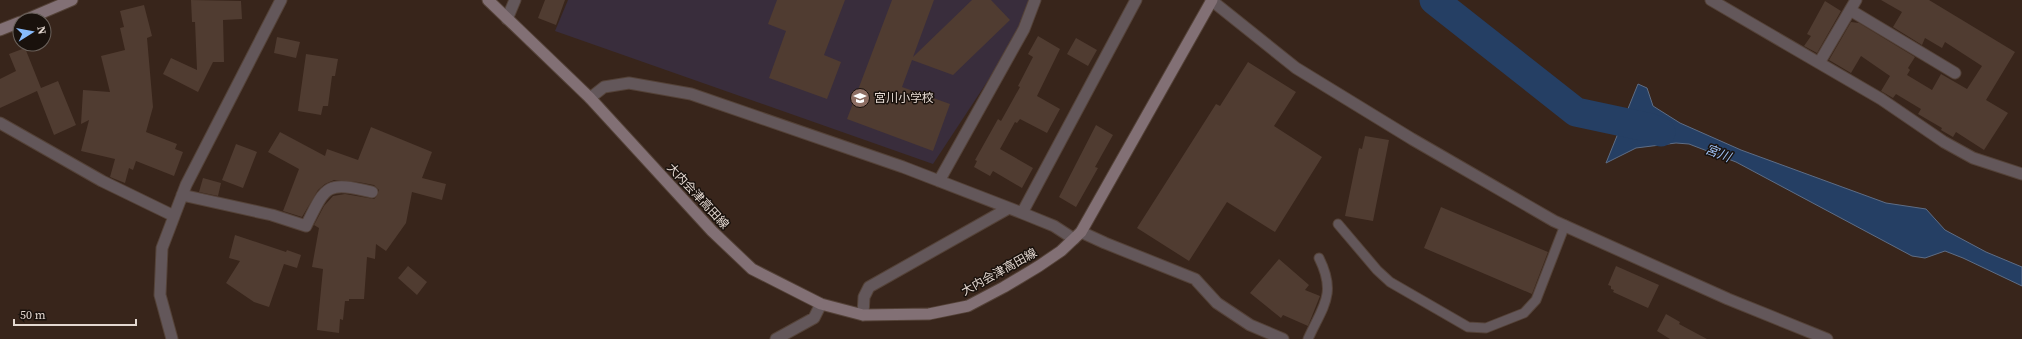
<svg xmlns="http://www.w3.org/2000/svg" width="2022" height="339" viewBox="0 0 2022 339" font-family="'Source Serif 4','Noto Sans JP',serif">
  <style>
    .education { fill: #392d3c }
    .water { fill: #253f64; stroke: #5e6d85 }
    .lines { fill: none; stroke-linecap: round; stroke-linejoin: round }
    .river { stroke: #253f64; stroke-width: 29 }
    .building { fill: #503c31 }
    .service-casing { stroke: #544238; stroke-width: 11 }
    .minor-casing { stroke: #544238; stroke-width: 13 }
    .secondary-casing { stroke: #544238; stroke-width: 13 }
    .service { stroke: #63575a; stroke-width: 9 }
    .minor { stroke: #63575a; stroke-width: 11 }
    .secondary { stroke: #827075; stroke-width: 11 }
    .labels { text-anchor: middle; dominant-baseline: central; stroke-width: 3; stroke-linejoin: round; paint-order: stroke }
    .poi-label { font-size: 12px; fill: #e4d8d1; stroke: #19110c; text-anchor: start }
    .street-label { font-size: 12px; fill: #e4d8d1; stroke: #19110c }
    .water-label { font-size: 13px; font-style: italic; fill: #9dc0f3; stroke: #19110c }
  </style>
  <rect width="100%" height="100%" fill="#38251b"/>
  <path class="education" d="M 568,0 L 1033,0 L 1022,29 L 933,164 L 555,31 Z"/>
  <path class="water" d="M 1638,84 L 1647,88 L 1653,106 L 1680,123 L 1741,150 L 1886,203 L 1926,209 L 1945,230 L 1986,252 L 2022,267 L 2022,286 L 1963,258 L 1945,251 L 1925,258 L 1912,256 L 1736,162 L 1689,144 L 1676,143 L 1636,148 L 1606,163 Z"/>
  <g class="lines">
    <path class="river" d="M 1434,0 L 1576,112 L 1651,128 L 1661,132"/>
  </g>
  <path class="building" d="M 191,0 L 241,1 L 242,19 L 223,20 L 224,62 L 213,62 L 198,92 L 163,74 L 171,58 L 197,70 L 195,22 L 192,22 Z
    M 545,0 L 565,0 L 556,25 L 538,18 Z
    M 777,0 L 845,0 L 824,55 L 841,62 L 827,99 L 769,78 L 786,31 L 768,24 Z
    M 892,0 L 934,0 L 913,57 L 972,0 L 991,0 L 1010,20 L 953,75 L 912,60 L 902,87 L 950,104 L 933,151 L 847,119 Z
    M 1881,0 L 1929,0 L 2015,52 L 1986,100 L 2008,113 L 1984,150 L 1956,132 L 1953,137 L 1941,130 L 1942,128 L 1918,114 L 1921,109 L 1896,94 L 1893,98 L 1881,91 L 1890,76 L 1861,56 L 1851,73 L 1829,60 L 1851,22 L 1859,23 L 1915,57 L 1908,68 L 1910,70 L 1907,75 L 1932,90 L 1941,74 L 1967,89 L 1982,66 L 1945,42 L 1942,48 L 1925,38 L 1922,45 L 1893,27 L 1902,12 Z
    M 1825,1 L 1841,11 L 1817,53 L 1804,46 L 1811,36 L 1807,34 Z
    M 144,5 L 152,36 L 147,38 L 153,107 L 146,132 L 177,144 L 175,149 L 183,152 L 174,176 L 136,161 L 133,170 L 129,168 L 125,183 L 110,177 L 115,159 L 81,151 L 89,120 L 81,124 L 83,90 L 110,92 L 101,56 L 125,50 L 120,28 L 124,27 L 120,11 Z
    M 1038,36 L 1060,49 L 1037,96 L 1060,109 L 1047,133 L 1020,119 L 1017,123 L 1015,122 L 1000,149 L 1033,168 L 1022,188 L 993,171 L 990,176 L 974,167 L 977,161 L 975,160 L 998,119 L 1001,121 L 1020,87 L 1018,86 L 1033,57 L 1028,54 Z
    M 277,37 L 300,42 L 296,58 L 274,53 Z
    M 1076,38 L 1097,50 L 1088,66 L 1067,54 Z
    M 25,48 L 41,88 L 58,81 L 76,125 L 54,135 L 37,91 L 0,108 L 0,79 L 16,71 L 9,54 Z
    M 306,54 L 338,59 L 335,76 L 332,76 L 328,106 L 323,106 L 321,115 L 298,111 Z
    M 1248,62 L 1296,92 L 1274,126 L 1322,157 L 1275,232 L 1227,202 L 1189,261 L 1137,228 L 1216,104 L 1220,106 Z
    M 1096,125 L 1113,135 L 1095,167 L 1098,168 L 1076,207 L 1059,197 Z
    M 371,127 L 432,152 L 422,178 L 446,184 L 442,200 L 412,192 L 406,223 L 386,251 L 376,244 L 375,259 L 367,257 L 364,299 L 349,299 L 349,301 L 345,301 L 343,320 L 340,319 L 339,333 L 317,330 L 323,269 L 312,267 L 319,228 L 314,225 L 324,206 L 333,196 L 345,194 L 374,199 L 377,196 L 379,190 L 374,185 L 358,182 L 334,180 L 325,184 L 318,190 L 302,217 L 283,211 L 299,169 L 268,152 L 280,132 L 325,156 L 327,149 L 358,160 Z
    M 1365,136 L 1389,140 L 1373,221 L 1345,216 L 1359,148 L 1362,149 Z
    M 236,144 L 257,152 L 243,188 L 222,180 Z
    M 203,178 L 221,183 L 218,196 L 199,192 Z
    M 1441,207 L 1548,252 L 1532,294 L 1424,248 Z
    M 235,235 L 286,252 L 287,250 L 301,255 L 297,268 L 284,264 L 269,307 L 254,302 L 226,283 L 240,261 L 229,258 Z
    M 1279,259 L 1309,285 L 1305,290 L 1320,296 L 1308,326 L 1283,315 L 1281,318 L 1250,293 Z
    M 408,266 L 427,282 L 417,295 L 398,278 Z
    M 1616,266 L 1659,285 L 1648,308 L 1613,292 L 1614,290 L 1611,289 L 1611,286 L 1608,285 Z
    M 1666,314 L 1680,322 L 1679,324 L 1707,339 L 1670,339 L 1657,331 Z"/>
  <g class="lines">
    <defs>
      <path id="service" d="M 1338,224 L 1377,270 L 1390,282 L 1468,327 L 1486,328 L 1524,313 L 1536,300 L 1565,225
        M 1308,339 C 1323,306 1337,294 1319,258"/>
      <path id="minor" d="M 1211,0 L 1296,68 L 1412,139 L 1554,221 L 1728,299 L 1827,339
        M 1711,0 L 1881,99 L 1944,142 L 1973,158 L 2022,174
        M 1850,10 L 1955,73
        M 507,19 L 515,0
        M 1819,63 L 1856,0
        M 590,98 L 604,87 L 629,83 L 691,94 L 903,167 L 1022,213 L 1054,226 L 1074,239
        M 0,123 L 102,181 L 174,216
        M 939,181 L 1024,29 L 1035,0
        M 182,195 L 272,215 L 306,226 C 326,185 326,181 372,192
        M 1022,213 L 1136,0
        M 1081,232 L 1105,243 L 1195,279 L 1217,303 L 1250,325 L 1283,339
        M 863,315 L 864,297 L 869,287 L 1009,208
        M 172,339 L 160,295 L 162,248 L 186,185 L 281,0
        M 776,339 L 814,318 L 821,304"/>
      <path id="secondary" d="M 488,0 L 590,98 L 712,231 L 752,269 L 821,304 L 863,315 L 929,314 L 968,306 L 1004,287 L 1039,266 L 1061,251 L 1081,232 L 1212,0
        M 25,20 L 72,0
        M 0,30 L 20,22"/>
    </defs>
    <use href="#service" class="service-casing"/>
    <use href="#minor" class="minor-casing"/>
    <use href="#secondary" class="secondary-casing"/>
    <use href="#service" class="service"/>
    <use href="#minor" class="minor"/>
    <use href="#secondary" class="secondary"/>
  </g>
  <defs>
    <symbol id="school-disc" viewBox="-11 -11 22 22"><circle r="9.5" fill="#8d6e63" stroke="#19110c"/><path d="M0-5L7-2L0 1L-7-2ZM-4 1L0 2.5L4 1V4Q0 6-4 4Z" fill="#fff"/></symbol>
  </defs>
  <g fill-rule="evenodd">
    <use href="#school-disc" x="849" y="87" width="22" height="22"/>
  </g>
  <g class="labels">
    <g class="poi-label">
      <text x="874" y="98">宮川小学校</text>
    </g>
    <g class="street-label">
      <text transform="translate(698 196) rotate(47)">大内会津高田線</text>
      <text transform="translate(999 272) rotate(-29)">大内会津高田線</text>
    </g>
    <g class="water-label">
      <text transform="translate(1718 153) rotate(21)">宮川</text>
    </g>
  </g>
  <g transform="translate(32 32) rotate(79)"><circle r="19" fill="#19110c" stroke="#6a615b"/>
  <path d="M0-3L7 15L0 10L-7 15Z" fill="#87bbfb"/>
  <text y="-6" font-size="11" font-weight="bold" text-anchor="middle" fill="#e4d8d1">N</text>
  </g>
  <path d="M14 319v6h122v-6" fill="none" stroke="#e4d8d1" stroke-width="2"/>
  <text x="20" y="319" font-size="12" fill="#e4d8d1" stroke="#19110c" stroke-width="3" paint-order="stroke">50 m</text>
</svg>
